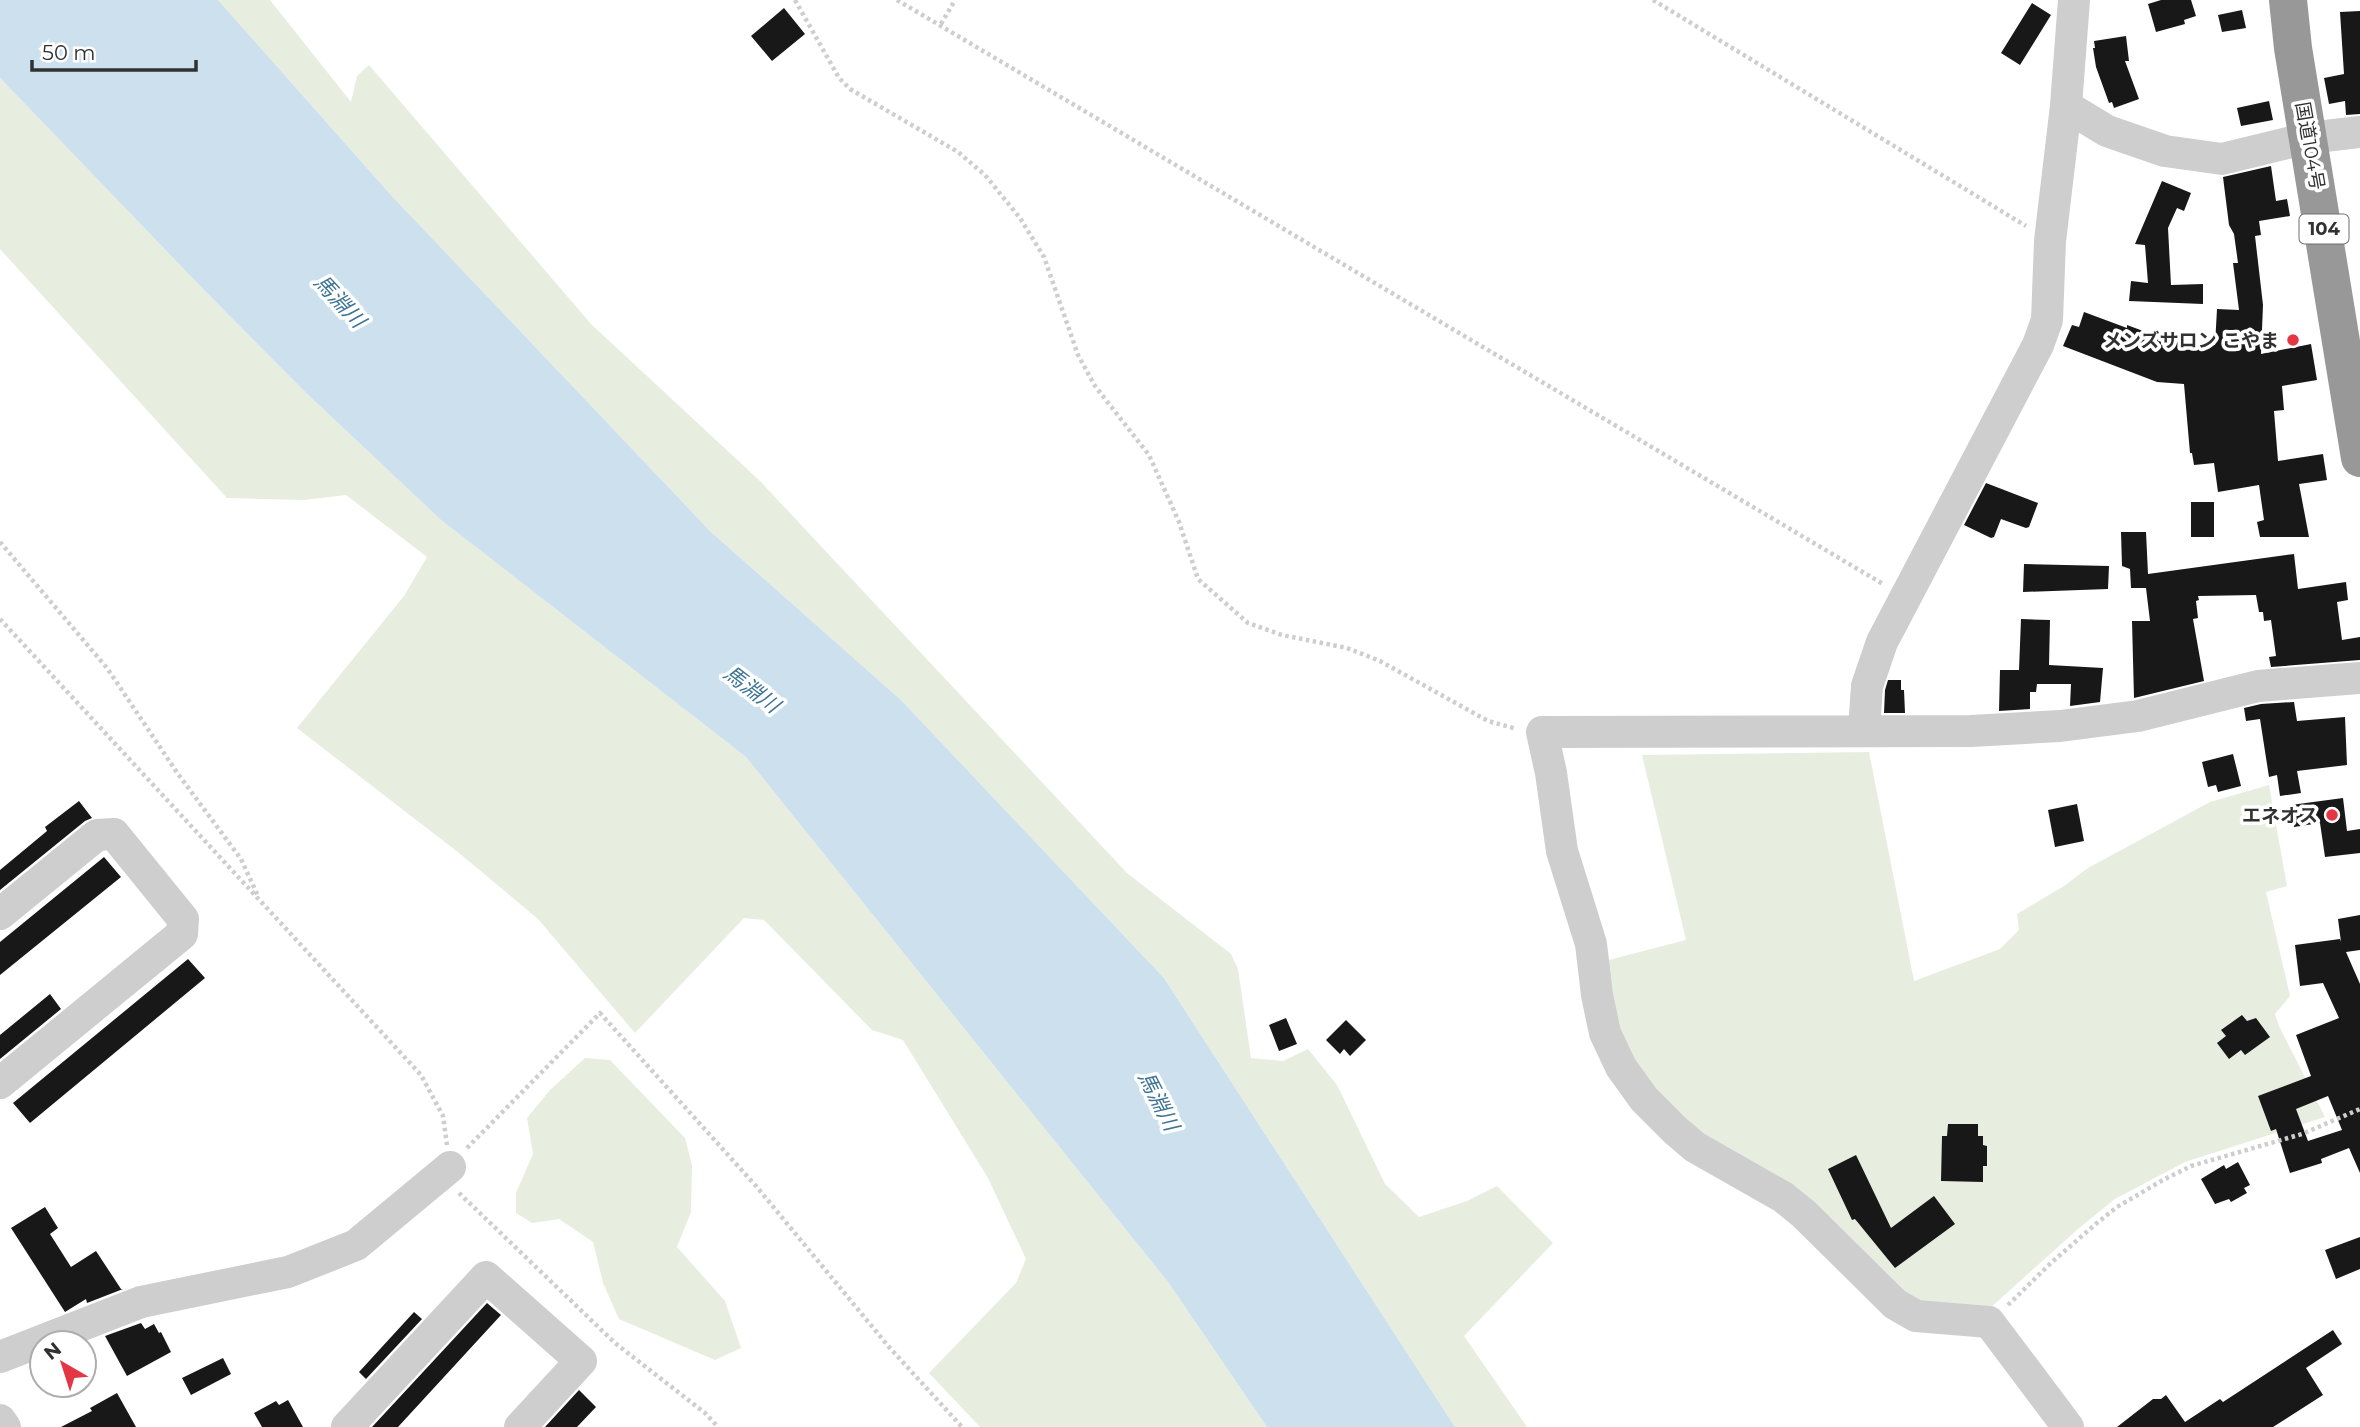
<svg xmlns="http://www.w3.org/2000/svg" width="2360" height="1427" viewBox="0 0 2360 1427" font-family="Montserrat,'Noto Sans JP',sans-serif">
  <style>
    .green { fill: #e7eee0 }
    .water { fill: #cce1ed }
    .building { fill: #181818; fill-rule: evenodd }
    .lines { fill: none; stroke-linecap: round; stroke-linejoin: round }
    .path { stroke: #cecece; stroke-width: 4.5; stroke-dasharray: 3.5 3.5; stroke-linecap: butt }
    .minor { stroke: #cecece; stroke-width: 32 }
    .highway { stroke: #989898; stroke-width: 38 }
    .poi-dot { fill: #e53645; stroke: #fff; stroke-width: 2.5 }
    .labels { text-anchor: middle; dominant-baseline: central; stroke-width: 7; stroke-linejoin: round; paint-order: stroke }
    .shield { fill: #fff; stroke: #6f6f6f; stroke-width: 2 }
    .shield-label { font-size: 18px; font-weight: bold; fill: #313131 }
    .street-label { font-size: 19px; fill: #313131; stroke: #fff }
    .poi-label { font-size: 19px; font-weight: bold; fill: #313131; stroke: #fff; text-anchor: end }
    .water-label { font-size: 21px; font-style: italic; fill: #3e7494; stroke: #fff }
  </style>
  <rect width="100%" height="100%" fill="#fff"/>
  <path class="green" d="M 218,0 L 270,0 L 351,102 L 357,76 L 369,65 L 591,324 L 760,481 L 1127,873 L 1231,954 L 1238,969 L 1251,1058 L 1283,1061 L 1308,1049 L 1337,1085 L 1385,1184 L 1419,1217 L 1467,1201 L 1497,1186 L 1553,1243 L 1464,1336 L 1527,1427 L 1455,1427 L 1164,978 L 901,700 L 711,532 L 390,194 Z
    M 0,78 L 202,288 L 305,392 L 441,520 L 746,757 L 1168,1282 L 1267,1427 L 980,1427 L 929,1373 L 1016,1283 L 1026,1259 L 988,1178 L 903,1040 L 872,1030 L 764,920 L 744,918 L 635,1033 L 538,919 L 459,853 L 297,728 L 404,596 L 427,557 L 346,495 L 304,500 L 227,498 L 0,249 Z
    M 1869,752 L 1914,981 L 2000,949 L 2019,930 L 2017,914 L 2064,886 L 2088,868 L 2210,802 L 2269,785 L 2287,886 L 2266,892 L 2290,996 L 2275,1014 L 2279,1026 L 2325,1117 L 2185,1162 L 2115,1199 L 2078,1229 L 1989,1309 L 1924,1307 L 1707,1142 L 1649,1090 L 1614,1028 L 1601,962 L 1686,940 L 1642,755 Z
    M 585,1058 L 610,1060 L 685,1138 L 692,1165 L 691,1212 L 677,1247 L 725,1301 L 741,1348 L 715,1360 L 619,1319 L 603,1283 L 593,1242 L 559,1219 L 532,1223 L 516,1213 L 516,1193 L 533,1154 L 527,1118 L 550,1090 Z"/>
  <path class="water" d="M 0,0 L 218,0 L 390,194 L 711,532 L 901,700 L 1164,978 L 1455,1427 L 1267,1427 L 1168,1282 L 746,757 L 441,520 L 305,392 L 202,288 L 0,78 Z"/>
  <path class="building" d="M 2161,0 L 2191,0 L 2196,16 L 2184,20 L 2185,24 L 2156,32 L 2148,4 Z
    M 2032,3 L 2051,15 L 2020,65 L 2001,53 Z
    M 784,8 L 805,34 L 772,61 L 751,36 Z
    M 2242,10 L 2246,28 L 2222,32 L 2218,15 Z
    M 2360,11 L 2360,114 L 2346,115 L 2345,101 L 2329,104 L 2324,78 L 2344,74 L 2340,12 Z
    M 2126,36 L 2129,61 L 2125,61 L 2139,99 L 2114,108 L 2112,102 L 2109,103 L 2096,67 L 2093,48 L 2095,48 L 2094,41 Z
    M 2269,101 L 2273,120 L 2241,126 L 2237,108 Z
    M 2271,166 L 2276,201 L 2287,199 L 2290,216 L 2259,221 L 2261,235 L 2255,236 L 2263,305 L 2261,354 L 2311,344 L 2317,380 L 2282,386 L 2284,410 L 2274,411 L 2278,461 L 2323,454 L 2327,480 L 2299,484 L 2309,537 L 2260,537 L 2257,522 L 2264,520 L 2259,485 L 2218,492 L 2214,463 L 2194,465 L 2192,453 L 2190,453 L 2184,384 L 2157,382 L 2063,346 L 2072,325 L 2079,327 L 2084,312 L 2127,328 L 2127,325 L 2170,341 L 2215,345 L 2217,309 L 2239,310 L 2233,263 L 2238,263 L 2234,234 L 2229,225 L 2223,177 Z
    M 2162,181 L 2191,193 L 2184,211 L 2177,208 L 2168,228 L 2171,285 L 2203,284 L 2203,304 L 2129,301 L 2131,281 L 2148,283 L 2145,245 L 2135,244 Z
    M 1986,483 L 2038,503 L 2029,527 L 2026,528 L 2001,519 L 1994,537 L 1991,538 L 1964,525 Z
    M 2191,502 L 2214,502 L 2214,537 L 2191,537 Z
    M 2121,532 L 2146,532 L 2148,574 L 2294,554 L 2298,589 L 2346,582 L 2348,600 L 2337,602 L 2342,640 L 2360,637 L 2360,660 L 2271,667 L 2269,657 L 2276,656 L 2271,620 L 2264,621 L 2263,612 L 2259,612 L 2256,595 L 2198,596 L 2199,600 L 2196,601 L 2198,618 L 2193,619 L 2204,681 L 2134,698 L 2132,621 L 2150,621 L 2146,588 L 2131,588 L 2130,569 L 2122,566 Z
    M 2024,564 L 2109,566 L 2108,589 L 2023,592 Z
    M 2021,619 L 2050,620 L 2049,665 L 2103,668 L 2100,702 L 2070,706 L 2071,684 L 2037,684 L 2036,692 L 2030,692 L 2030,709 L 1999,711 L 2000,670 L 2019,670 Z
    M 1888,680 L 1901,680 L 1901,690 L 1904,690 L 1905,713 L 1884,713 L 1885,690 Z
    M 2294,702 L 2297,721 L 2345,717 L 2347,765 L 2297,771 L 2301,793 L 2280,796 L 2277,775 L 2269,777 L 2260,719 L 2246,721 L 2244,708 L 2261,704 Z
    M 2233,754 L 2241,786 L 2218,792 L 2216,785 L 2208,787 L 2202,762 Z
    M 2343,798 L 2347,831 L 2360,829 L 2360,853 L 2325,857 L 2320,823 L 2294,827 L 2291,805 Z
    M 79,801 L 92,818 L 85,821 L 0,890 L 0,870 L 47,831 L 45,827 Z
    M 2077,804 L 2084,841 L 2055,847 L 2048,810 Z
    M 104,857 L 121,877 L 0,975 L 0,942 Z
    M 2360,915 L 2360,950 L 2346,952 L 2360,984 L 2360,1173 L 2349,1148 L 2321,1159 L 2322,1163 L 2290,1173 L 2276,1129 L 2271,1131 L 2258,1096 L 2311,1076 L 2296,1035 L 2339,1018 L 2323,983 L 2300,986 L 2295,945 L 2340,939 L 2341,942 L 2338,919 ZM 2328,1096 L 2342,1130 L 2308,1141 L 2296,1109 Z
    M 188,959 L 205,978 L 30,1123 L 13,1103 Z
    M 50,994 L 61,1009 L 0,1059 L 0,1035 Z
    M 2242,1015 L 2247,1021 L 2256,1018 L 2270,1037 L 2245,1055 L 2241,1050 L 2229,1059 L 2217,1043 L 2226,1036 L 2221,1030 Z
    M 1286,1018 L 1297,1044 L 1279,1051 L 1269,1025 Z
    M 1346,1020 L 1366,1040 L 1350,1056 L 1344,1049 L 1340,1054 L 1326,1040 Z
    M 1948,1124 L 1978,1124 L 1978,1136 L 1983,1136 L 1983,1145 L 1987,1146 L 1987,1166 L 1983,1166 L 1983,1182 L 1941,1181 L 1942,1136 L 1947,1136 Z
    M 1856,1155 L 1891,1228 L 1934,1196 L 1955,1224 L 1895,1268 L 1855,1219 L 1852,1220 L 1828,1169 Z
    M 2238,1162 L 2250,1185 L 2244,1188 L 2247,1193 L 2231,1202 L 2229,1199 L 2215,1204 L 2201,1179 L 2224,1165 L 2226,1169 Z
    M 45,1207 L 58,1228 L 50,1234 L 71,1267 L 96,1251 L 121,1289 L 123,1289 L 87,1303 L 86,1299 L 65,1312 L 11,1228 Z
    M 2360,1237 L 2360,1269 L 2336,1279 L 2325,1250 Z
    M 487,1303 L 501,1315 L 398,1427 L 372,1427 Z
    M 414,1312 L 422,1319 L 366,1379 L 359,1372 Z
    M 141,1323 L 145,1329 L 154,1324 L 159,1333 L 161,1332 L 171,1352 L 127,1376 L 105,1336 Z
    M 2333,1330 L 2342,1344 L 2306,1368 L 2323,1395 L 2273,1427 L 2117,1427 L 2153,1399 L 2161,1399 L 2166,1395 L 2185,1422 L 2220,1399 L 2223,1402 Z
    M 223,1358 L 231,1374 L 191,1395 L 182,1378 Z
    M 579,1390 L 596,1407 L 577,1427 L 545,1427 Z
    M 117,1393 L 136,1427 L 61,1427 L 92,1411 L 90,1408 Z
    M 288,1400 L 303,1427 L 262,1427 L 254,1413 L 276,1401 L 279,1405 Z"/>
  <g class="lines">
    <path class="path" d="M 795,0 L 839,78 L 850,89 L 958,152 L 985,175 L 1020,218 L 1044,257 L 1078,355 L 1095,386 L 1149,455 L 1179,522 L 1198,579 L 1248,623 L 1282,635 L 1347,648 L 1380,661 L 1488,721 L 1517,729
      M 897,0 L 1883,584
      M 1653,0 L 2026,226
      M 941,24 L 955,0
      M 0,542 L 107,668 L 178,774 L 241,859 L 258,896
      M 0,619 L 421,1075 L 443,1116 L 447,1145
      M 467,1148 L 600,1013 L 756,1186 L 889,1347 L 962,1427
      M 459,1193 L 615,1343 L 705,1413 L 718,1427
      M 2008,1305 L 2052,1262 L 2097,1223 L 2117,1207 L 2163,1180 L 2191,1166 L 2302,1134 L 2360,1109"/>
    <path class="minor" d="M 2066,106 L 2107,131 L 2165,151 L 2222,159 L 2308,138 L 2360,132
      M 1864,730 L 1867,686 L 1882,642 L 2038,345 L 2047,320 L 2050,241 L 2066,106 L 2074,0
      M 0,914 L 97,835 L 114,834 L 183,919 L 182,934 L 0,1083
      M 0,1357 L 141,1302 L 288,1272 L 356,1245 L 450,1167
      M 0,1420 L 5,1427
      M 347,1427 L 486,1277 L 581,1361 L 520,1427
      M 2068,1427 L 1989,1322 L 1916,1316 L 1895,1304 L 1804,1214 L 1783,1197 L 1695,1147 L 1675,1130 L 1644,1099 L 1621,1067 L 1605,1033 L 1597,995 L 1591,944 L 1562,851 L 1551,773 L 1542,732 L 1971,731 L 2060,726 L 2138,716 L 2258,686 L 2360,678"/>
    <path class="highway" d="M 2288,0 L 2293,48 L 2360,458"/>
  </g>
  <g class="poi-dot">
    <circle cx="2293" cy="340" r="7"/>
    <circle cx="2332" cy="815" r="7"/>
  </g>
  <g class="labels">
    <rect class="shield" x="2299.5" y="214.5" width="49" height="29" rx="5"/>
    <g class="shield-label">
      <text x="2324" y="229">104</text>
    </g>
    <g class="street-label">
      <text transform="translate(2310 146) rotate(80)">国道104号</text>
    </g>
    <g class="poi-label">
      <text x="2279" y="340">メンズサロン こやま</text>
      <text x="2318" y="815">エネオス</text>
    </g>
    <g class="water-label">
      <text transform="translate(340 301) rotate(47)">馬淵川</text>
      <text transform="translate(752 689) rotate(37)">馬淵川</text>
      <text transform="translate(1159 1101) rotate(63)">馬淵川</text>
    </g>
  </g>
  <g transform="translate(63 1364) rotate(321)"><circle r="33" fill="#ffffff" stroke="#adadad" stroke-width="2"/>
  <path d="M0-5L12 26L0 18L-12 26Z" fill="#e53645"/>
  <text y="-10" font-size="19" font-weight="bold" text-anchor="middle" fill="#313131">N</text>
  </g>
  <path d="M32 60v10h164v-10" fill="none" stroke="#313131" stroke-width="3.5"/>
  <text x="42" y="60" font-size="21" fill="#313131" stroke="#ffffff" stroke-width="5" paint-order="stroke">50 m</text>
</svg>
